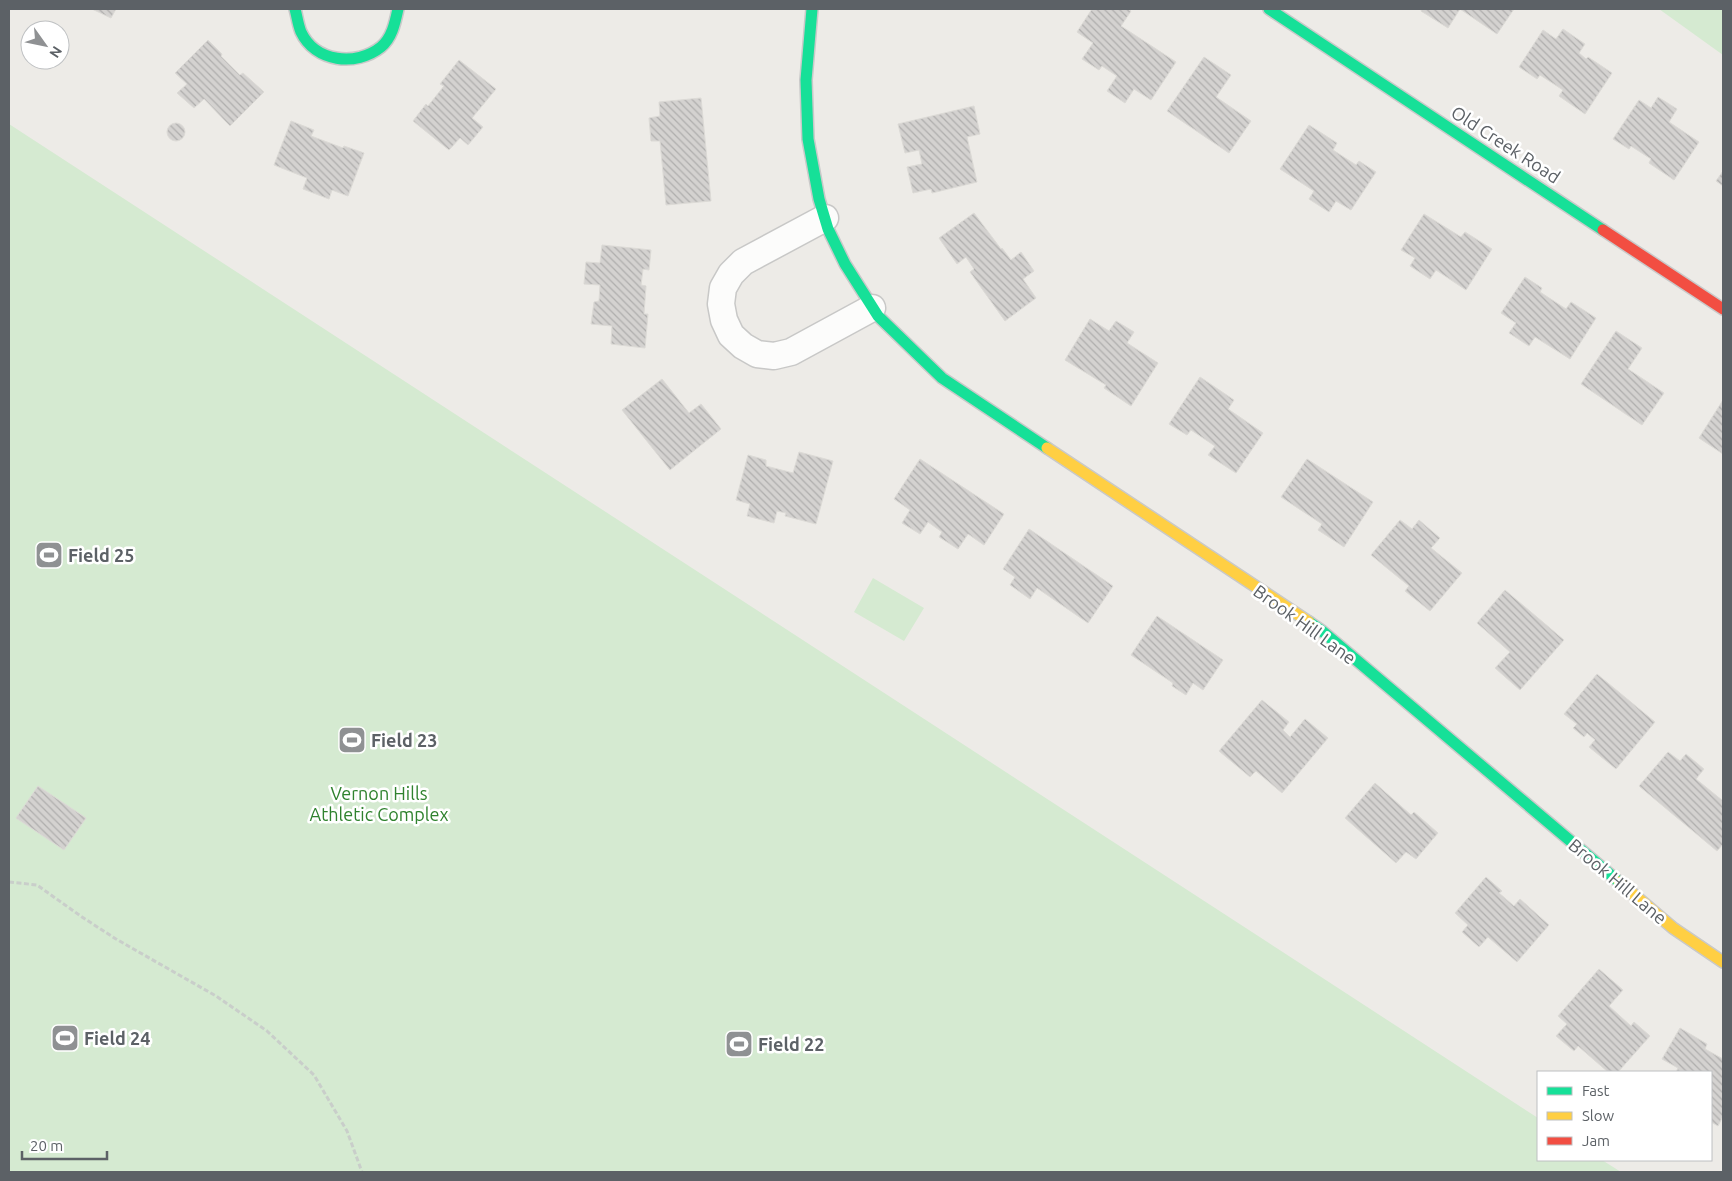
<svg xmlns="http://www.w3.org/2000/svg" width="1732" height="1181" viewBox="0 0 1732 1181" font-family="Ubuntu,sans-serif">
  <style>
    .green { fill: #d5ead1 }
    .building { fill: url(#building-back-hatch); stroke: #dcdad6 }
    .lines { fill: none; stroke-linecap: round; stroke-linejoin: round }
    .street-casing { stroke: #c8c8c7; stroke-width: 29 }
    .fast-casing { stroke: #c9c9c9; stroke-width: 14 }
    .slow-casing { stroke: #c9c9c9; stroke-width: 14 }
    .jam-casing { stroke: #c9c9c9; stroke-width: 14 }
    .path { stroke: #c9ceca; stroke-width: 3; stroke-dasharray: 5 2.5; stroke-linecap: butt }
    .street { stroke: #fcfcfb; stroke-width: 26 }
    .fast { stroke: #16e098; stroke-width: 11 }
    .slow { stroke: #ffcf43; stroke-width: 11 }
    .jam { stroke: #f24e42; stroke-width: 11 }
    .labels { text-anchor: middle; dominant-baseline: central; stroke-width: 5; stroke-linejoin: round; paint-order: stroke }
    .street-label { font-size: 18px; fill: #5c6166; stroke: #fff }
    .poi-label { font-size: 18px; font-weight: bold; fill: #5c6166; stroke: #fff; text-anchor: start }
    .park-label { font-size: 18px; fill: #2f822e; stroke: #fff }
  </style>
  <defs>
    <pattern id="building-back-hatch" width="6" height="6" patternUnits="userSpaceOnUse" patternTransform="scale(1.25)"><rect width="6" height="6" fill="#d4d2d0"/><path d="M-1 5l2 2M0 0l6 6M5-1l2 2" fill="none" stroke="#afaead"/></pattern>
  </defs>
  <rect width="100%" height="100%" fill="#edebe7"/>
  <path class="green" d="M 1659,9 L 1723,9 L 1723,55 Z
    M 9,124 L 1538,1118 L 1538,1160 L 1602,1160 L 1621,1172 L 9,1172 Z
    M 873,578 L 924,608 L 904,641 L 854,612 Z"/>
  <path class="building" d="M 92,9 L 116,9 L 111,18 Z
    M 1092,9 L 1128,9 L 1131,11 L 1121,26 L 1176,62 L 1151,100 L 1134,89 L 1125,103 L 1107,91 L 1117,76 L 1102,66 L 1099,70 L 1082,59 L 1093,43 L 1077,32 Z
    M 1422,9 L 1514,9 L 1497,34 L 1460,9 L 1448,28 L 1421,11 Z
    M 1563,29 L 1585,44 L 1579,53 L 1586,59 L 1588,57 L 1612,73 L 1585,114 L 1559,96 L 1563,90 L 1540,75 L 1537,79 L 1519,67 L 1543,30 L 1556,39 Z
    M 208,40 L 222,54 L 221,56 L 240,75 L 243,73 L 264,92 L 230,126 L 204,99 L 194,108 L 177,93 L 187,84 L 175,73 Z
    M 1204,57 L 1231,75 L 1216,97 L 1251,121 L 1229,153 L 1167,111 Z
    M 459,60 L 496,89 L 472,118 L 483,127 L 468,145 L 460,138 L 449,150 L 413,121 L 426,104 L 428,106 L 444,86 L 440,84 Z
    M 1658,97 L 1677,109 L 1669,122 L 1699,142 L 1674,180 L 1649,163 L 1651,159 L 1631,146 L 1629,149 L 1613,139 L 1639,100 L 1651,108 Z
    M 701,98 L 711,201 L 666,205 L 660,141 L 651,141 L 649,118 L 660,116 L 659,102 Z
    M 974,106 L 980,134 L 967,137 L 977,182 L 932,193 L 931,189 L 913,193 L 907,167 L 922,164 L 919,150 L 905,153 L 898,124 Z
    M 291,121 L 314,130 L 311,136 L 343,148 L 344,146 L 364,153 L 348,196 L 332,190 L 329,199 L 303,189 L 307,178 L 274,165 Z
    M167 132a9 9 0 1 1 18 0a9 9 0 1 1-18 0Z
    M 1309,125 L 1337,143 L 1333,150 L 1356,165 L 1359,161 L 1376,172 L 1351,210 L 1336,201 L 1329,212 L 1309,199 L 1314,191 L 1280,169 Z
    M 1723,171 L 1723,186 L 1716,181 Z
    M 974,213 L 1001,249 L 1002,248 L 1011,260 L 1021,252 L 1034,271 L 1023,279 L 1036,298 L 1005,321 L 970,272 L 974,269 L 966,257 L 957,264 L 939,238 Z
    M 1424,214 L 1461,237 L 1465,232 L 1492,249 L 1466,290 L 1436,270 L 1430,279 L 1410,266 L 1415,258 L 1401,250 Z
    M 602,245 L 651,250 L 649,270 L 643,269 L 641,285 L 646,286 L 644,314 L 648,314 L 645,348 L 611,344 L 612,326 L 591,324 L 594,302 L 599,301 L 600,285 L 584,284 L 586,262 L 600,263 Z
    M 1525,277 L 1542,288 L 1540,292 L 1566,309 L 1571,302 L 1596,318 L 1570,359 L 1535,337 L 1529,346 L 1509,333 L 1516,323 L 1501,313 Z
    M 1090,319 L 1109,331 L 1116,321 L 1134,332 L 1127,343 L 1158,363 L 1131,406 L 1104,388 L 1106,385 L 1065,360 Z
    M 1616,331 L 1642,348 L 1628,369 L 1664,393 L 1642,425 L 1581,384 Z
    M 1200,377 L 1234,400 L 1228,409 L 1263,433 L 1236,473 L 1208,455 L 1215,446 L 1191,430 L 1187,435 L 1169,424 Z
    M 662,379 L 689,413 L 701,404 L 721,429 L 670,470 L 622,410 Z
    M 1723,400 L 1723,454 L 1699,438 Z
    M 799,452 L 833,461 L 816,524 L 785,516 L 786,513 L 777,511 L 774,523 L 747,516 L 750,504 L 736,500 L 748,455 L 766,460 L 766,466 L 793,473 Z
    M 920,459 L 1004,514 L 984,545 L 968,534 L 958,549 L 939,537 L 942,532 L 928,522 L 920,534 L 902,523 L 910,510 L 894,499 Z
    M 1307,459 L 1373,502 L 1344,547 L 1318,530 L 1322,524 L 1281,497 Z
    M 1400,520 L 1412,529 L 1419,520 L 1440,538 L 1431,548 L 1462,573 L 1430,611 L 1405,591 L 1409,586 L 1371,555 Z
    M 1029,529 L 1113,586 L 1088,623 L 1037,588 L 1030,599 L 1010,585 L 1015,577 L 1003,569 Z
    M 1505,590 L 1564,640 L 1520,690 L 1495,668 L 1510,652 L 1477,623 Z
    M 1157,616 L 1223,660 L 1203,690 L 1193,683 L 1186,695 L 1172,686 L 1173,683 L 1131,655 Z
    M 1597,674 L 1655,722 L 1616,769 L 1589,747 L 1595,740 L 1587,733 L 1584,737 L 1573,728 L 1577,724 L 1564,714 Z
    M 1262,700 L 1289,722 L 1283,730 L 1290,737 L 1305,719 L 1328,738 L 1282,793 L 1256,771 L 1250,777 L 1219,751 Z
    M 1668,752 L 1680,761 L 1686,754 L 1704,769 L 1696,779 L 1723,801 L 1723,844 L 1717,851 L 1639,786 Z
    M 1375,783 L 1411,815 L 1414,812 L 1438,833 L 1416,859 L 1406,852 L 1396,863 L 1345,818 Z
    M 38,786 L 86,818 L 64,850 L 16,818 Z
    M 1486,877 L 1502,891 L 1499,893 L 1514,906 L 1520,899 L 1549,925 L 1517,962 L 1488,937 L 1479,947 L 1462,932 L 1468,925 L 1455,913 Z
    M 1599,969 L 1623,990 L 1609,1006 L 1631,1026 L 1634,1022 L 1650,1036 L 1618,1072 L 1608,1072 L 1578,1046 L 1574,1051 L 1556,1036 L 1567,1024 L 1558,1016 Z
    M 1680,1028 L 1707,1044 L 1705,1049 L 1723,1059 L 1723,1116 L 1718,1126 L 1711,1122 L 1711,1072 L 1676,1072 L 1678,1068 L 1662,1059 Z"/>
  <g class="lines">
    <defs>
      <path id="street" d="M 825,218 L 743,262 L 731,274 L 723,288 L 721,304 L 724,320 L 731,335 L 743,346 L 757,354 L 774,356 L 791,352 L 872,308"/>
      <path id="fast" d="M 295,9 C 297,16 298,25 301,32 C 315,62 356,67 381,47 C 392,38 395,23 398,9
        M 812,9 L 806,80 L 808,139 L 819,199 L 828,229 L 845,264 L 878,316 L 942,378 L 1047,448
        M 1269,9 L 1603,230
        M 1309,622 L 1322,631 L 1619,882"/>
      <path id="slow" d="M 1047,448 L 1309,622
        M 1619,882 L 1673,928 L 1723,962"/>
      <path id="jam" d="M 1603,230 L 1723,309"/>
    </defs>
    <use href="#street" class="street-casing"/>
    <use href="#fast" class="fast-casing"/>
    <use href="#slow" class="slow-casing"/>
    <use href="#jam" class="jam-casing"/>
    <path class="path" d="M 9,882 L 37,885 L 82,917 L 116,939 L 216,996 L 267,1031 L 314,1075 L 347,1131 L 362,1172"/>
    <use href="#street" class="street"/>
    <use href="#fast" class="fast"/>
    <use href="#slow" class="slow"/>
    <use href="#jam" class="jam"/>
  </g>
  <defs>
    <symbol id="stadium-square" viewBox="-11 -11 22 22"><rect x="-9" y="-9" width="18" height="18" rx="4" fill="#8f9193" stroke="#fff"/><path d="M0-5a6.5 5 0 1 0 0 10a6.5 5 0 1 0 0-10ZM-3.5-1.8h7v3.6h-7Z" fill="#fff"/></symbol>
  </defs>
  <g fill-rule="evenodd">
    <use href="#stadium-square" x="33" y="539" width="32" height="32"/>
    <use href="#stadium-square" x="336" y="724" width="32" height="32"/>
    <use href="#stadium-square" x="49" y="1022" width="32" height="32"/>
    <use href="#stadium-square" x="723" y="1028" width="32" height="32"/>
  </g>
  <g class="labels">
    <g class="street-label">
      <text transform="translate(1506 144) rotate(33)">Old Creek Road</text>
      <text transform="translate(1305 624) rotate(36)">Brook Hill Lane</text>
      <text transform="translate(1618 881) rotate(40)">Brook Hill Lane</text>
    </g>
    <g class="poi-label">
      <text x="68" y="555">Field 25</text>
      <text x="371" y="740">Field 23</text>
      <text x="84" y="1038">Field 24</text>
      <text x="758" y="1044">Field 22</text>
    </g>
    <g class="park-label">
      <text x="379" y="793">Vernon Hills<tspan x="379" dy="21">Athletic Complex</tspan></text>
    </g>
  </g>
  <rect width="1732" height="1181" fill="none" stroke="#5c6166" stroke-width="20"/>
  <rect x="1537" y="1071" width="175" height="90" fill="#ffffff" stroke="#bec0c2"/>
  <rect x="1547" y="1087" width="25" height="8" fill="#16e098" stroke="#bec0c2"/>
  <text x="1582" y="1096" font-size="15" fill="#5c6166">Fast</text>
  <rect x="1547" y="1112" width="25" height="8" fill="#ffcf43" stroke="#bec0c2"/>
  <text x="1582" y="1121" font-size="15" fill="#5c6166">Slow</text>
  <rect x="1547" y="1137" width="25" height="8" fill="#f24e42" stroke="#bec0c2"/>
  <text x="1582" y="1146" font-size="15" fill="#5c6166">Jam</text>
  <g transform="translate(45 45) rotate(123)"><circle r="24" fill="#ffffff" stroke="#bec0c2"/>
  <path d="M0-4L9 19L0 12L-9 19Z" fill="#8f9193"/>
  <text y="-8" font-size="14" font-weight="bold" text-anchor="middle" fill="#5c6166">N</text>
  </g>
  <path d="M22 1151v8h85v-8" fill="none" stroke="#5c6166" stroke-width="2.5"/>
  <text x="30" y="1151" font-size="15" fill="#5c6166" stroke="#ffffff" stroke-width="4" paint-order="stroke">20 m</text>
</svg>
